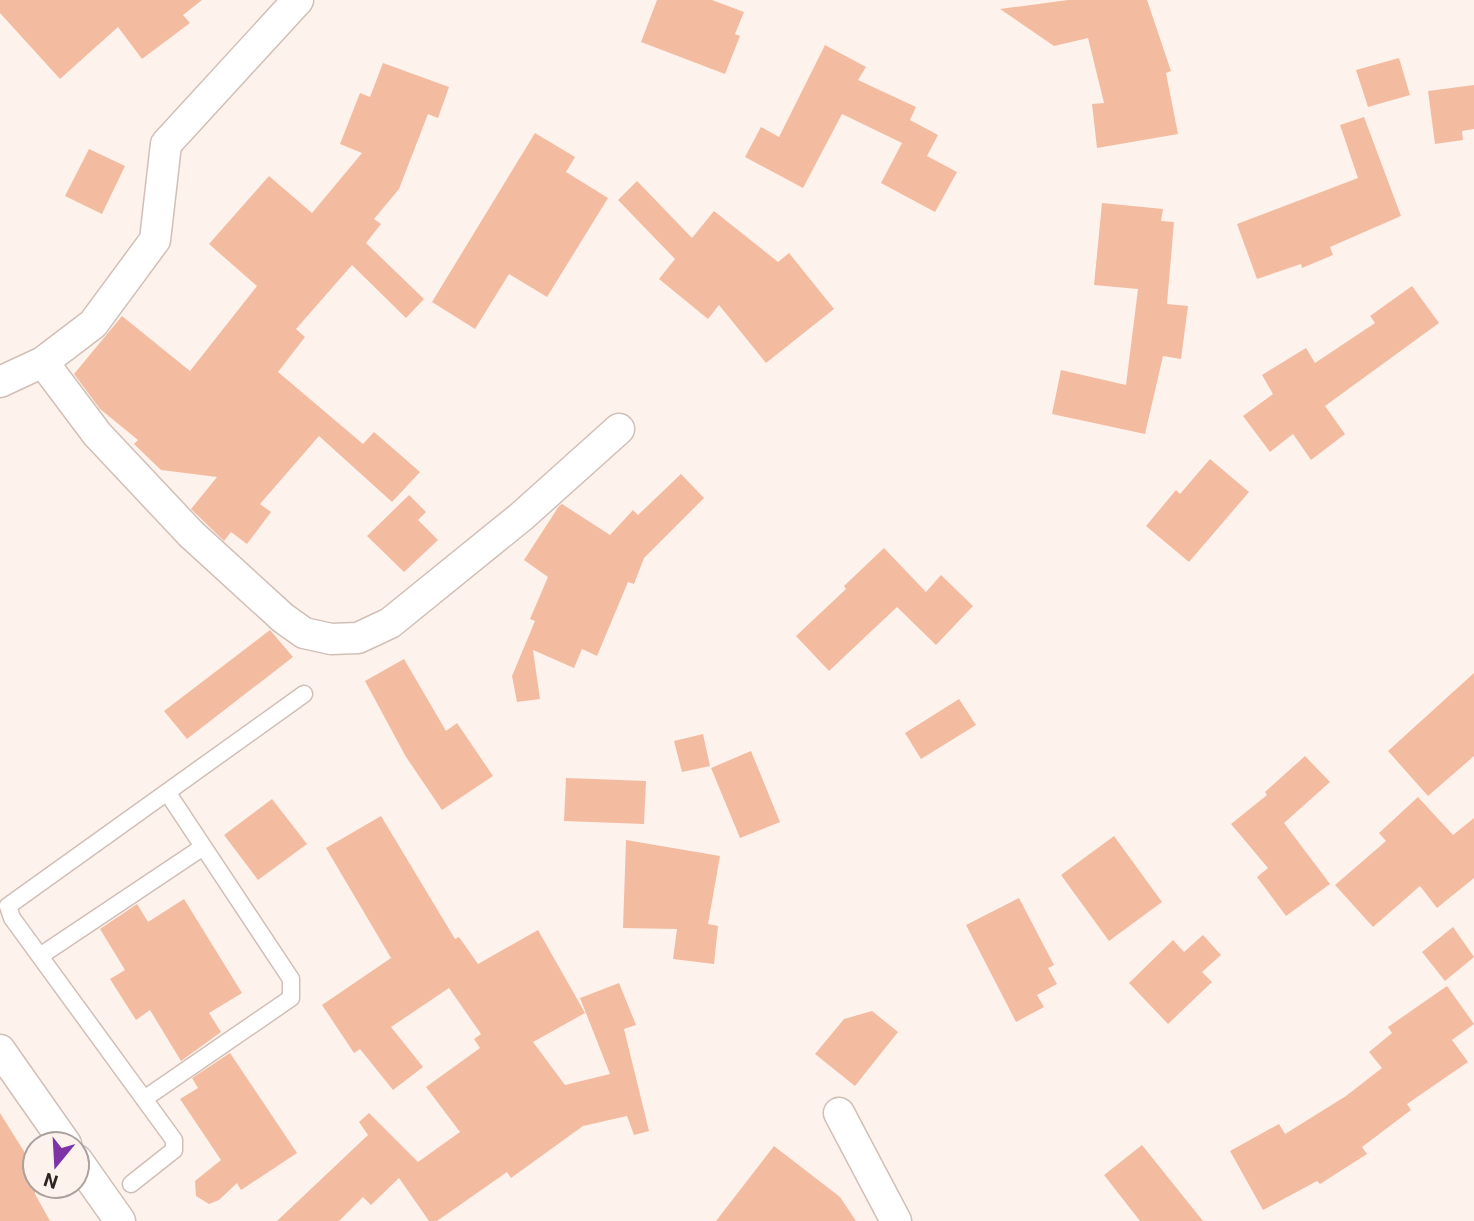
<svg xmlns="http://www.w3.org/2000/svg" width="1474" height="1221" viewBox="0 0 1474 1221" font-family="Roboto,sans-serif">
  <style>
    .building { fill: #f3bca0 }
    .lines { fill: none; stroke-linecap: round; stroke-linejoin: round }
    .service-casing { stroke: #d1bfb6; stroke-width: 19 }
    .minor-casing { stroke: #d1bfb6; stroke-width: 33 }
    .service { stroke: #fff; stroke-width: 16 }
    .minor { stroke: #fff; stroke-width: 30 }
  </style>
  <rect width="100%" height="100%" fill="#fef2ed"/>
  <path class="building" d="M 0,0 L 202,0 L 183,15 L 190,23 L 142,59 L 118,27 L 60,79 L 0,13 Z
    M 657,0 L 712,0 L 744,12 L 735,34 L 740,36 L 725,74 L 641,42 Z
    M 1068,0 L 1147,0 L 1171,71 L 1166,73 L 1178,134 L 1097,148 L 1092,104 L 1104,103 L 1088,38 L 1054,46 L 1000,9 Z
    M 825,45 L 866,67 L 858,80 L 916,107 L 910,120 L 938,135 L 927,156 L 957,172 L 935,212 L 881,183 L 902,143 L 842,114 L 803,188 L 745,157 L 761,127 L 779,137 Z
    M 1399,58 L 1410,95 L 1368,107 L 1356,70 Z
    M 383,63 L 449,87 L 438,118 L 428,114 L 399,189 L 374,219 L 381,224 L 366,243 L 424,299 L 406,318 L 352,265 L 296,329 L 305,337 L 278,372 L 363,444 L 374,432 L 420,472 L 392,502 L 319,436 L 260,504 L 271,512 L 247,544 L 231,532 L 224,541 L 191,509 L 217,477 L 161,470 L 134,444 L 138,440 L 100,409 L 74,374 L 122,316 L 190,371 L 257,286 L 209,244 L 269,176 L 312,213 L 362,153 L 340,144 L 360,93 L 370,97 Z
    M 1474,85 L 1474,129 L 1462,131 L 1463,140 L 1435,144 L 1428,91 Z
    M 1364,117 L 1401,216 L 1330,247 L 1333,255 L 1302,268 L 1301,264 L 1257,279 L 1237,224 L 1358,178 L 1340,125 Z
    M 535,133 L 575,157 L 566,172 L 608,198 L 547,297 L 509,274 L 475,329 L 432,302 Z
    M 89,149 L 125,166 L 102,214 L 65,196 Z
    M 637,181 L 692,238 L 714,211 L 778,262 L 789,253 L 834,309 L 766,363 L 719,305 L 708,319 L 659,279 L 675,259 L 618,200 Z
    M 1102,203 L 1163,209 L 1161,221 L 1174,222 L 1167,304 L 1188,306 L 1181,359 L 1163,356 L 1145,434 L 1052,414 L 1061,370 L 1126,385 L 1138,289 L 1094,285 Z
    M 1412,286 L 1439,323 L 1325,406 L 1345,434 L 1311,460 L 1293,434 L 1270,452 L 1243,416 L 1273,394 L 1262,375 L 1306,348 L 1315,363 L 1375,323 L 1370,316 Z
    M 1210,459 L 1249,492 L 1189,562 L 1146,526 L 1176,490 L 1180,494 Z
    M 681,474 L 704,498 L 644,558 L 634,584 L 628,582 L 597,656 L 582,649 L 574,668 L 533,650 L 540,699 L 517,702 L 512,676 L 535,621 L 530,619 L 548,577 L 524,560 L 559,506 L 562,504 L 610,535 L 633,510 L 638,515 Z
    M 409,495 L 426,512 L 418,520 L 438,540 L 404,572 L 367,536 Z
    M 884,548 L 926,592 L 941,575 L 973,606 L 936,645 L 897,607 L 829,671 L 796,636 L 846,589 L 844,586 Z
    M 270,630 L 293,657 L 187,739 L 164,711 Z
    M 404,659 L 446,731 L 457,723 L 493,776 L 442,810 L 406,757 L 365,681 Z
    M 1474,673 L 1474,756 L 1428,796 L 1388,751 Z
    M 959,699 L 976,725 L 921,759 L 905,733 Z
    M 703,734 L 710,766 L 682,772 L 674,741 Z
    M 751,751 L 780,822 L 740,838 L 711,768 Z
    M 1305,756 L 1330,782 L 1284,823 L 1330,884 L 1286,916 L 1257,877 L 1268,868 L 1231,824 L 1267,795 L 1265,792 Z
    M 566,778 L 646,781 L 644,824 L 564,821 Z
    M 1418,797 L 1453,835 L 1474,818 L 1474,878 L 1437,908 L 1420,886 L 1373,927 L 1335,885 L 1386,841 L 1379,833 Z
    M 272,799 L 307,844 L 258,880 L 224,835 Z
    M 381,816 L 455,939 L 459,937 L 478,964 L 538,930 L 585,1013 L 533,1042 L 565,1085 L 610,1074 L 580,998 L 619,983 L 636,1025 L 624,1029 L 649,1131 L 634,1135 L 627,1116 L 583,1126 L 511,1178 L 507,1172 L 437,1221 L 429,1221 L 399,1178 L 371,1205 L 363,1197 L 339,1221 L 277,1221 L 368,1135 L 359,1122 L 369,1113 L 418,1162 L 460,1132 L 426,1087 L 480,1048 L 474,1039 L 481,1034 L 449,988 L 391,1027 L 423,1067 L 393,1090 L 360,1049 L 354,1053 L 322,1005 L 391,958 L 326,848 Z
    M 1114,836 L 1162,902 L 1109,941 L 1061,875 Z
    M 626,840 L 720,856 L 708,924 L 718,926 L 714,964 L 673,959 L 677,929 L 623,928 Z
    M 1019,898 L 1054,965 L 1048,968 L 1057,984 L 1037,995 L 1044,1007 L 1016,1022 L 966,925 Z
    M 184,899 L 242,993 L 209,1013 L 221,1032 L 181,1061 L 150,1010 L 136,1020 L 110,979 L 125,970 L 100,929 L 137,904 L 148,922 Z
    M 1453,927 L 1474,957 L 1445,981 L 1422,952 Z
    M 1203,935 L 1221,955 L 1202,972 L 1212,982 L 1168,1024 L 1129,983 L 1173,940 L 1184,952 Z
    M 1447,986 L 1474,1024 L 1452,1040 L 1468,1062 L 1407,1104 L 1411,1110 L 1362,1147 L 1367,1154 L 1320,1184 L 1317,1181 L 1263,1210 L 1230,1151 L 1279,1124 L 1285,1134 L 1346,1096 L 1382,1068 L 1369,1052 L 1392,1033 L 1388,1027 Z
    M 872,1011 L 898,1032 L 855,1086 L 815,1054 L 844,1019 Z
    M 230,1053 L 297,1153 L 241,1190 L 237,1183 L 219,1200 L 209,1204 L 196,1196 L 195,1181 L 221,1160 L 180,1099 L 198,1088 L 192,1078 Z
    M 0,1113 L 35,1169 L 35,1194 L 50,1221 L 0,1221 Z
    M 1142,1145 L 1203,1221 L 1140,1221 L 1104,1175 Z
    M 774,1146 L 840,1197 L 856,1221 L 716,1221 Z"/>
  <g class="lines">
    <defs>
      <path id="service" d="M 40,956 L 203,847
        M 144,1099 L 291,998 L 291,979 L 167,792
        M 131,1184 L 174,1150 L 174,1140 L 12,918 L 8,906 L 304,694"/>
      <path id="minor" d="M 43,362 L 97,434 L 191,534 L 283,618 L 304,633 L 331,639 L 358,638 L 390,623 L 522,516 L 619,429
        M 0,382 L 43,362 L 93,324 L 155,240 L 166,144 L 298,0
        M 0,1050 L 66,1144
        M 839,1113 L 896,1221
        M 77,1160 L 120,1221"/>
    </defs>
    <use href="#service" class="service-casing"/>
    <use href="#minor" class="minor-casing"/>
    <use href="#service" class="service"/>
    <use href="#minor" class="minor"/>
  </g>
  <g transform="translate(56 1165) rotate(198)"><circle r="33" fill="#fef2ed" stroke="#aaa09c" stroke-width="2"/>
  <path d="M0-5L12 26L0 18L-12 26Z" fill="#7c34a6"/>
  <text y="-10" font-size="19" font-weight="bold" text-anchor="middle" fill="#2c2522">N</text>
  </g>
</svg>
